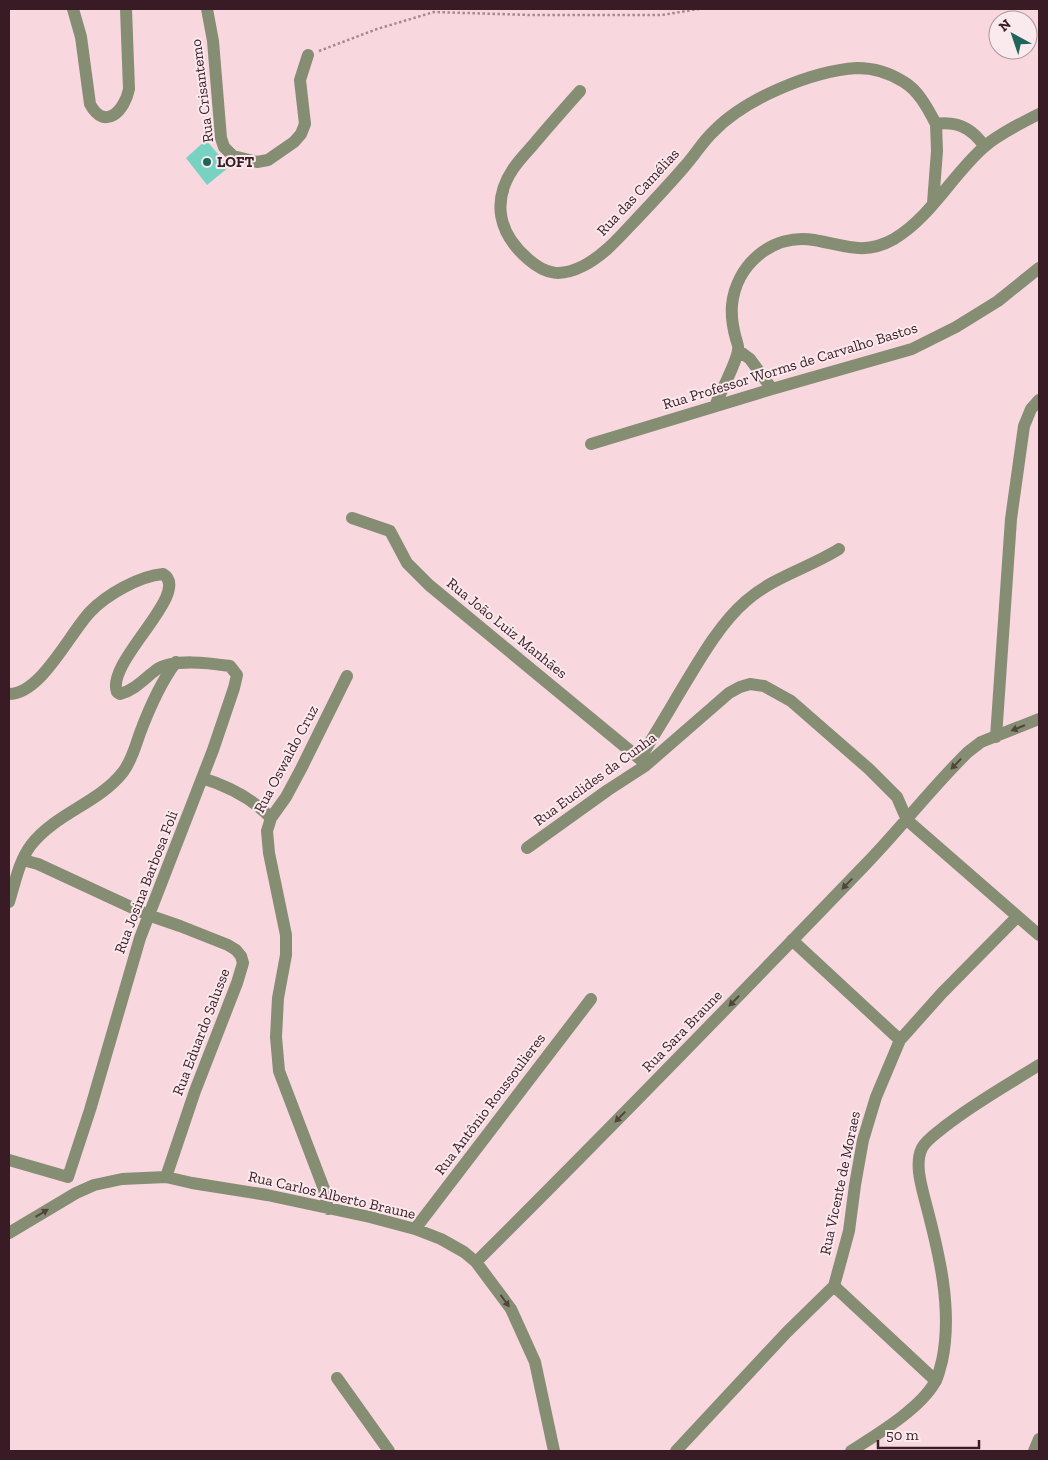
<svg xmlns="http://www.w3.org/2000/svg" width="1048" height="1460" viewBox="0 0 1048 1460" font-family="'Zilla Slab',serif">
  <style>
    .building { fill: #78d2c2 }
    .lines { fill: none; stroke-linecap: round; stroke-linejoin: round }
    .path { stroke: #a88891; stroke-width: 2.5; stroke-dasharray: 2.5 2.5; stroke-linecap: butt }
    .minor { stroke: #858d72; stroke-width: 12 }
    .oneway { fill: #53433f }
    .poi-dot { fill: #1e665b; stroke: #fae9ed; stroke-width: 2 }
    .labels { text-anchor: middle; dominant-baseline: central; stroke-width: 4; stroke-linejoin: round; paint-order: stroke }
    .street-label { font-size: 15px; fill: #381b24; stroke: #fae9ed }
    .poi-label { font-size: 15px; font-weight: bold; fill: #381b24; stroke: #fae9ed; text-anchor: start }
  </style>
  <rect width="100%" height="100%" fill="#f8d7df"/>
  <path class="building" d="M 206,140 L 229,167 L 207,185 L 186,158 Z"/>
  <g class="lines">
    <path class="path" d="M 319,51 L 377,29 L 434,12 L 531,15 L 662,15 L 699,9"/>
    <path class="minor" d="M 73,9 L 81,37 L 90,104 C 105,132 125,110 129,89 L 126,9
      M 207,9 L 213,41 L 221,138 L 224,147 L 233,156 L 257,162 L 268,160 L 294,142 L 301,134 L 305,124 L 300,80 L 308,55
      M 580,91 C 564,109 548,127 533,145 C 526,153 519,160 513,169 C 491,202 499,234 528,259 C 546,275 561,277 583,266 C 601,257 615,242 629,227 C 648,207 667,187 685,166 C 695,155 703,141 714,131 C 746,98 812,71 857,68 C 874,68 890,73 904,82 C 919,91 928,109 936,124 C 957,121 972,128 984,146
      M 933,203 L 937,151 L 936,124
      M 738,350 L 750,359 L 772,389
      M 715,406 C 720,393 737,362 738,350 C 739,347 737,342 736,339 C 733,328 731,316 732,305 C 736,265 772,233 814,240 C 844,245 864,256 894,239 C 931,217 952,175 984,147 C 997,135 1023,122 1039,114
      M 591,444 L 772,389 L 912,349 L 956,327 L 998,301 L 1039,268
      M 352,518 L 390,531 L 407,563 L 429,585 L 640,759 L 645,766
      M 9,694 C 41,694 70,633 90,612 C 106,595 139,576 163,574 C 193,592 105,662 117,692 L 120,694 C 135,690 145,678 156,670 C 173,658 210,663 230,666 L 237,675 L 234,688 L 213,750 L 140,938 L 90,1110 L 68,1177
      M 996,737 L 1011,519 L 1024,426 L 1031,409 L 1039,400
      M 640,759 C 652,738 665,718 677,697 C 696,666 718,625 746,601 C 773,577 809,568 839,549
      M 202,778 C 228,786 252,798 271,818
      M 527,848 L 608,790 L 645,766 L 729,693 L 740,687 L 750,684 L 764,686 L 791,701 L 869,769 L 897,797 L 907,820 L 1039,935
      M 23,860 L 38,864 L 148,915 L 180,926 L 228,945 L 236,950 L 241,956 L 243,963 L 237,983 L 195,1091 L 166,1177
      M 9,902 C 15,883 19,861 31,845 C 56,813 99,803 123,772 C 132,760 135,747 140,733 C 149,709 160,683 176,662
      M 900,1040 L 942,993 L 1017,917
      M 9,1160 L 68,1177
      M 328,1209 L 324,1189 L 279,1071 L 276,1037 L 278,998 L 286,955 L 286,935 L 269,853 L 267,831 L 271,818 L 286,797 L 301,769 L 347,676
      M 415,1229 L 591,999
      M 9,1233 L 76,1193 L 94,1185 L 122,1179 L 166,1177 L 192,1183 L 267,1195 L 370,1217 L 415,1229 L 441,1239 L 464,1252 L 476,1262 L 511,1309 L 535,1362 L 554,1451
      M 476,1262 C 608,1131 737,998 866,864 C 901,828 932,787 968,752 L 981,742 L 1039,719
      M 834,1286 L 936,1381
      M 337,1378 L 389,1451
      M 676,1451 L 787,1332 L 834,1286 L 849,1231 L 855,1185 L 863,1140 L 876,1097 L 900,1040 L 792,940
      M 851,1451 C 876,1435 920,1409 935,1382 C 939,1376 940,1367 942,1361 C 953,1310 939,1253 926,1204 C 922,1188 914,1164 922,1148 C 927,1139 936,1134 944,1127 C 973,1104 1007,1085 1039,1065
      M 1034,1451 L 1039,1439"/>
  </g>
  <defs><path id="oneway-solid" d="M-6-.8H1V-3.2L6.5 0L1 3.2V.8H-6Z" transform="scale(1.25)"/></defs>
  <g class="oneway">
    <use href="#oneway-solid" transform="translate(1018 728) rotate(158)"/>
    <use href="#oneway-solid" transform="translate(956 764) rotate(134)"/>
    <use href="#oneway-solid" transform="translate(847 884) rotate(134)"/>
    <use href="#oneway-solid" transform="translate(734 1001) rotate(134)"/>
    <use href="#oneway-solid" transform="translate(620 1117) rotate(134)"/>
    <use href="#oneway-solid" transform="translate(42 1213) rotate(-31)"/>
    <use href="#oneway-solid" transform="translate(505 1301) rotate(54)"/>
  </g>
  <circle class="poi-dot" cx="207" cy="162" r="5"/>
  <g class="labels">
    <g class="street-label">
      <text transform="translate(202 91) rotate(-97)">Rua Crisantemo</text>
      <text transform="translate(638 192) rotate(-47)">Rua das Camélias</text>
      <text transform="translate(790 366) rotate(-17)">Rua Professor Worms de Carvalho Bastos</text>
      <text transform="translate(507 628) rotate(39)">Rua João Luiz Manhães</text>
      <text transform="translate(286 759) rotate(-62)">Rua Oswaldo Cruz</text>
      <text transform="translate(595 779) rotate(-36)">Rua Euclides da Cunha</text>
      <text transform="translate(146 882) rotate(-69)">Rua Josina Barbosa Foli</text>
      <text transform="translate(682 1031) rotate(-46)">Rua Sara Braune</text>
      <text transform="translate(201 1032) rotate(-69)">Rua Eduardo Salusse</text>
      <text transform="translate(490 1104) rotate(-53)">Rua Antônio Roussoulieres</text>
      <text transform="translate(840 1183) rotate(-78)">Rua Vicente de Moraes</text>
      <text transform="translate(332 1195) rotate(13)">Rua Carlos Alberto Braune</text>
    </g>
    <g class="poi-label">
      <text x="217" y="162">LOFT</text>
    </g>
  </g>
  <rect width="1048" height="1460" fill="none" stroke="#381b24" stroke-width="20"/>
  <g transform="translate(1013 35) rotate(320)"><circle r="24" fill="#fae9ed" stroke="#ac979d"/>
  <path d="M0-4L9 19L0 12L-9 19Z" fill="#1e665b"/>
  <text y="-8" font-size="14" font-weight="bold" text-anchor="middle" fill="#381b24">N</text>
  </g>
  <path d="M878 1440v8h101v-8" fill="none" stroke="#381b24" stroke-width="2.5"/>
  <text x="886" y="1440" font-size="15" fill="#381b24" stroke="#fae9ed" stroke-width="4" paint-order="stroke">50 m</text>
</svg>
